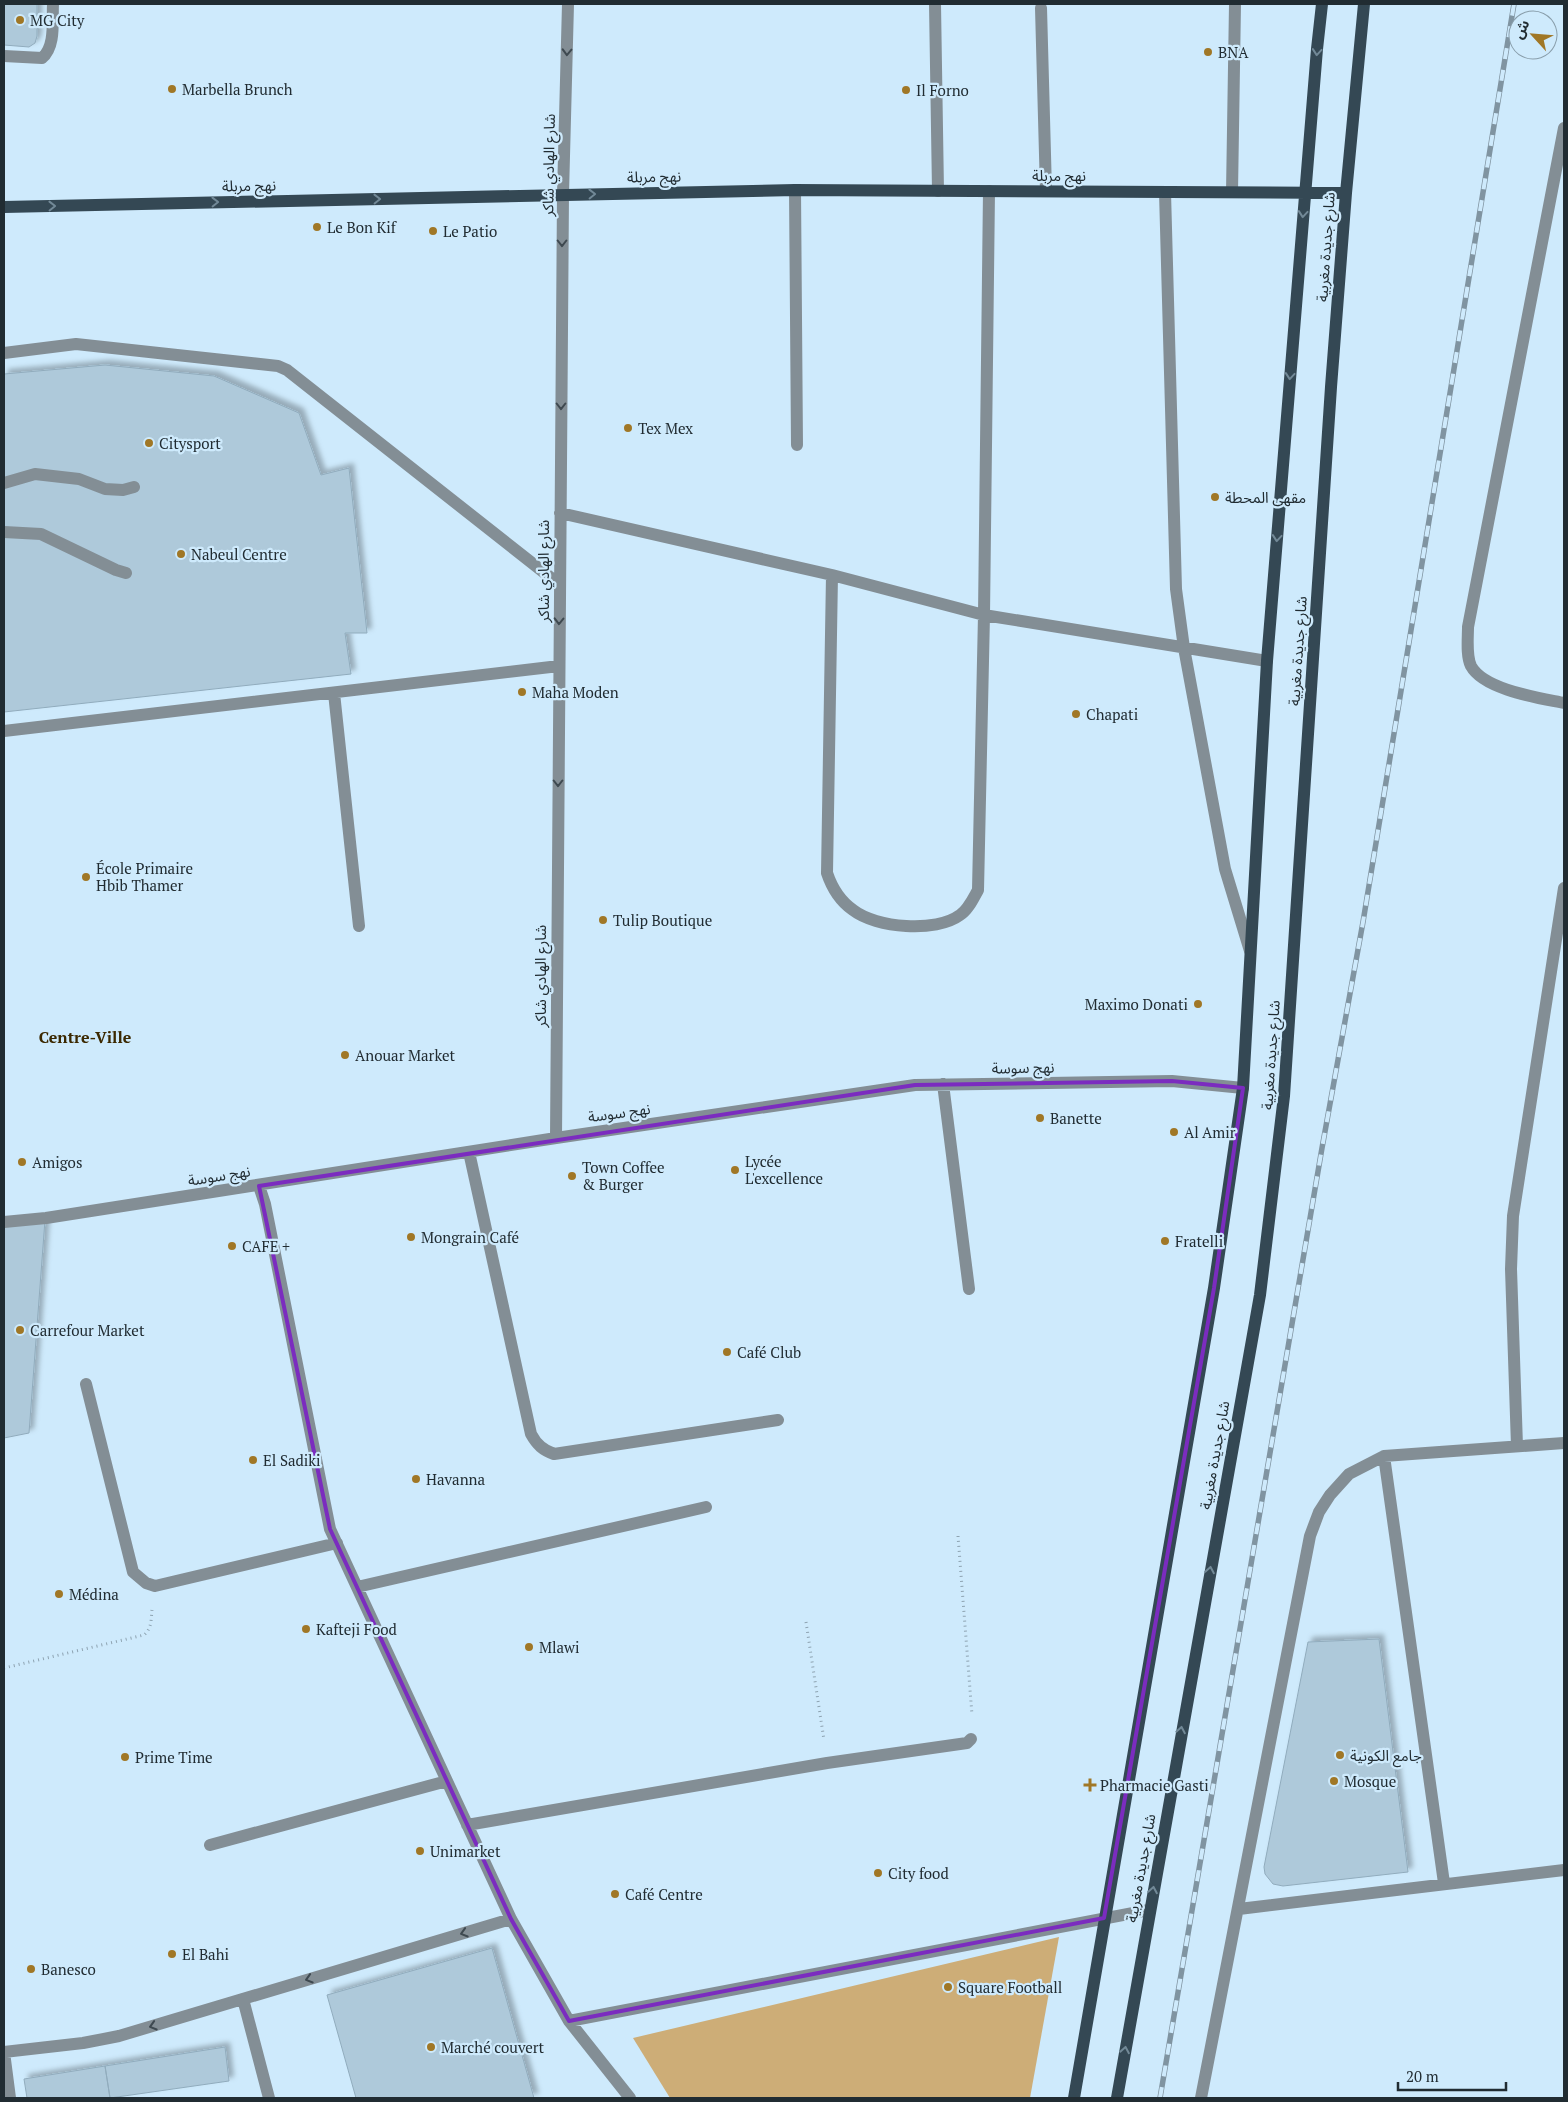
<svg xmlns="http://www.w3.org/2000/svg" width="1568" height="2102" viewBox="0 0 1568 2102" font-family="'PT Serif','Noto Sans Arabic',serif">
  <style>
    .green { fill: #cdad77 }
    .building { fill: #aec9da; stroke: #91acbd; filter: url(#shadow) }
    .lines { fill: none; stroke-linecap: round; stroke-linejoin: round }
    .path { stroke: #8ea3b1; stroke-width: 3; stroke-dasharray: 1 4; stroke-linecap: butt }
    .minor { stroke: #838e95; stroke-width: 12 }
    .major { stroke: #344854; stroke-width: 12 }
    .rail-casing { stroke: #8094a1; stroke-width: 5.5 }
    .rail { stroke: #ceeafc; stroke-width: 4; stroke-dasharray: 11; stroke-linecap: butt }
    .oneway { stroke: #3e4950 }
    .oneway2 { stroke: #728997 }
    .marked { fill: none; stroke: #7b2cbf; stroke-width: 4; stroke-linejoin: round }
    .poi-dot { fill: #a07726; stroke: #ceeafc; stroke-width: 2 }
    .labels { text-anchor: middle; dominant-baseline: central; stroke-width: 4.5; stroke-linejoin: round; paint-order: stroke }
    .poi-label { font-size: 15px; fill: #212c32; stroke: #ceeafc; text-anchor: start }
    .street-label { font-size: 15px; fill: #212c32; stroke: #ceeafc }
    .neighbourhood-label { font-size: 16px; font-weight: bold; fill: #3b2800; stroke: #ceeafc }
  </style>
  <defs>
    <filter id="shadow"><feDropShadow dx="4.5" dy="-4.5" stdDeviation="2.5" flood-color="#0004"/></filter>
  </defs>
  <rect width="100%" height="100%" fill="#ceeafc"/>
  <path class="green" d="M 1059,1937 L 1030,2098 L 670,2098 L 633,2038 Z"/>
  <path class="building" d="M 4,4 L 37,4 L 37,36 L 35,43 L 29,47 L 4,45 Z
    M 105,365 L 214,376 L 299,413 L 321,475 L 349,468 L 367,633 L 345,633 L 351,674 L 4,712 L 4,374 Z
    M 45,1220 L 29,1433 L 4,1438 L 4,1227 Z
    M 1379,1639 L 1408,1872 L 1283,1886 L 1273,1884 L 1265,1874 L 1264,1867 L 1308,1642 Z
    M 492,1948 L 534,2098 L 356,2098 L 327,1995 Z
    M 225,2047 L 229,2081 L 110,2098 L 105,2066 Z
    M 105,2066 L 110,2098 L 27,2098 L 24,2079 Z"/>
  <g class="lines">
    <path class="path" d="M 958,1536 L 972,1715
      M 806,1622 L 824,1740
      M 4,1668 L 144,1635 C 152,1628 151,1619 152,1610"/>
    <path class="minor" d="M 935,4 L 938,191
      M 1041,8 L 1046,191
      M 4,56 L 42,58 C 56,47 52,20 53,4
      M 1564,128 L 1468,627 C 1468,638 1466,656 1471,666 C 1484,690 1540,698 1564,703
      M 795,190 L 797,445
      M 1165,192 L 1176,589 L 1184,648 L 1225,869 L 1250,951
      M 1232,192 L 1235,4
      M 4,353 L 76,344 L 278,366 L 287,370 L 560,585
      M 4,483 L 35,474 L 79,479 L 105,489 L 123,490 L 134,487
      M 560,513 L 832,575 L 984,615 L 1267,661
      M 4,532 L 41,534 L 116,570 L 126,573
      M 832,575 L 827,873 C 832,888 840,901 853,910 C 876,928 936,933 960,915 C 968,910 973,899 978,890 L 984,615 L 989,191
      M 334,693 L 359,926
      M 4,731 L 559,666
      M 943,1084 L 969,1289
      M 556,1138 L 563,194 L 568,4
      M 469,1152 L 531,1434 C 537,1445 543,1450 554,1454 L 778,1420
      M 259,1186 L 265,1204 L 330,1529 L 511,1919 L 569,2021 L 630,2098
      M 4,1222 L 46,1218 L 556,1138 L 915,1085 L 1172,1081 L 1243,1088
      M 86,1384 L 133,1572 L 146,1583 L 155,1586 L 337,1543
      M 1517,1446 L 1511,1269 L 1513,1216 L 1564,888
      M 1384,1456 L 1444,1883
      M 357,1587 L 706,1507
      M 467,1825 L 827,1763 L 967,1743 L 971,1739
      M 210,1845 L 447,1781
      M 1239,1909 L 1564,1870
      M 243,1999 L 269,2098
      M 569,2021 L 1149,1910
      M 4,2052 L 83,2043 L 119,2036 L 511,1919
      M 4,2052 L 10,2098
      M 1201,2098 L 1310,1536 L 1319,1512 L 1330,1495 L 1349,1474 L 1384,1456 L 1564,1443"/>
    <path class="major" d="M 4,207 L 795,190 L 1346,193
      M 1074,2098 L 1214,1288 L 1243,1088 L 1267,661 L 1317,49 L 1322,4
      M 1117,2098 L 1260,1295 L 1284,1096 L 1331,387 L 1346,193 L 1364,4"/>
    <defs>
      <path id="rail" d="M 1160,2098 L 1322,1148 L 1363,922 L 1514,4"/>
    </defs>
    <use href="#rail" class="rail-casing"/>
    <use href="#rail" class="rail"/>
  </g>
  <defs><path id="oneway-chevron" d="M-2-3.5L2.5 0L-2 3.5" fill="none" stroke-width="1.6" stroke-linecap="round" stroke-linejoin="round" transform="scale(1.25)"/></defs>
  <g class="oneway">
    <use href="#oneway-chevron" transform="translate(567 52) rotate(92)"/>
    <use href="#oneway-chevron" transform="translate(562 243) rotate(90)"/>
    <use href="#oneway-chevron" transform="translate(561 406) rotate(90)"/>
    <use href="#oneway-chevron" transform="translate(559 621) rotate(91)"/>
    <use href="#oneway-chevron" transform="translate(558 783) rotate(90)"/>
    <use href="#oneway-chevron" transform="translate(464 1933) rotate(163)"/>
    <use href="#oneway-chevron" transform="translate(309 1979) rotate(163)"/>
    <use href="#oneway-chevron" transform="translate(153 2026) rotate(163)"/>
  </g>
  <g class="oneway2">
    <use href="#oneway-chevron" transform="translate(1317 52) rotate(95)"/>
    <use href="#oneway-chevron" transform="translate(592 194) rotate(-1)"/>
    <use href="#oneway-chevron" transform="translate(377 199) rotate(-1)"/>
    <use href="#oneway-chevron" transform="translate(215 202) rotate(-1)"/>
    <use href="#oneway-chevron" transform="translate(52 206) rotate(-1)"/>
    <use href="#oneway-chevron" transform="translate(1303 214) rotate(95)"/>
    <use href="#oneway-chevron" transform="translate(1290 376) rotate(95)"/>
    <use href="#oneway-chevron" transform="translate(1277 538) rotate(95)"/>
    <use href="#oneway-chevron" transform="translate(1210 1570) rotate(-80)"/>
    <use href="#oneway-chevron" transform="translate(1181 1730) rotate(-80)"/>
    <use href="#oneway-chevron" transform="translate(1153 1890) rotate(-80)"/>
    <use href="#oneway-chevron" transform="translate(1125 2050) rotate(-80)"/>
  </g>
  <path class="marked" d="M 1172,1081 L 1243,1088 L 1214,1288 L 1104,1918 L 569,2021 L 511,1919 L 330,1529 L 259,1186 L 915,1085 Z"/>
  <g class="poi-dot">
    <circle cx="20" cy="20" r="5"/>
    <circle cx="1208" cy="52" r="5"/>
    <circle cx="172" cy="89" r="5"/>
    <circle cx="906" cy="90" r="5"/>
    <circle cx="317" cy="227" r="5"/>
    <circle cx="433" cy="231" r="5"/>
    <circle cx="628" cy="428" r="5"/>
    <circle cx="149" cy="443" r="5"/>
    <circle cx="1215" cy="497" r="5"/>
    <circle cx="181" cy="554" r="5"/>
    <circle cx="522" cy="692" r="5"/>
    <circle cx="1076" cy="714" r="5"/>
    <circle cx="86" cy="877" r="5"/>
    <circle cx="603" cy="920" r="5"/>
    <circle cx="1198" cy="1004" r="5"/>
    <circle cx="345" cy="1055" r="5"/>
    <circle cx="1040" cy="1118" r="5"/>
    <circle cx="1174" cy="1132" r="5"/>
    <circle cx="22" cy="1162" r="5"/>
    <circle cx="735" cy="1170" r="5"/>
    <circle cx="572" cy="1176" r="5"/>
    <circle cx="411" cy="1237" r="5"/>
    <circle cx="1165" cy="1241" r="5"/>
    <circle cx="232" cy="1246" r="5"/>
    <circle cx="20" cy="1330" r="5"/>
    <circle cx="727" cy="1352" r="5"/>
    <circle cx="253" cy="1460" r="5"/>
    <circle cx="416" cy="1479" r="5"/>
    <circle cx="59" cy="1594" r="5"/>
    <circle cx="306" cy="1629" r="5"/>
    <circle cx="529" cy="1647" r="5"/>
    <circle cx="1340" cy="1755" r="5"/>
    <circle cx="125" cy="1757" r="5"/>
    <circle cx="1334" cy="1781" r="5"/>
    <path d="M1087.5 1777.5h5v5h5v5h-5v5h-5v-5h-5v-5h5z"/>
    <circle cx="420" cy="1851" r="5"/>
    <circle cx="878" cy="1873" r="5"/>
    <circle cx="615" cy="1894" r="5"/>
    <circle cx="172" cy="1954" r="5"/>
    <circle cx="31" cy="1969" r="5"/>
    <circle cx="948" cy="1987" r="5"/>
    <circle cx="431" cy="2047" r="5"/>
  </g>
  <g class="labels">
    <g class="poi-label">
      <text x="30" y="20">MG City</text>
      <text x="1218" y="52">BNA</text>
      <text x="182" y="89">Marbella Brunch</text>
      <text x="916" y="90">Il Forno</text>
      <text x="327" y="227">Le Bon Kif</text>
      <text x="443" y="231">Le Patio</text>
      <text x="638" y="428">Tex Mex</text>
      <text x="159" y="443">Citysport</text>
      <text x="1225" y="497">مقهى المحطة</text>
      <text x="191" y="554">Nabeul Centre</text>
      <text x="532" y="692">Maha Moden</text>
      <text x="1086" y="714">Chapati</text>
      <text x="96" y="868">École Primaire<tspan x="96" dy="17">Hbib Thamer</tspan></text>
      <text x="613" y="920">Tulip Boutique</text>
      <text x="1188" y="1004" text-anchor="end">Maximo Donati</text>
      <text x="355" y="1055">Anouar Market</text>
      <text x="1050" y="1118">Banette</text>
      <text x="1184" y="1132">Al Amir</text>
      <text x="745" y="1161">Lycée<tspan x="745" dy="17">L'excellence</tspan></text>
      <text x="32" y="1162">Amigos</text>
      <text x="582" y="1167">Town Coffee<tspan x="582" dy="17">&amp; Burger</tspan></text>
      <text x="421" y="1237">Mongrain Café</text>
      <text x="1175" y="1241">Fratelli</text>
      <text x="242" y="1246">CAFE +</text>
      <text x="30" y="1330">Carrefour Market</text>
      <text x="737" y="1352">Café Club</text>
      <text x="263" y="1460">El Sadiki</text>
      <text x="426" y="1479">Havanna</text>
      <text x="69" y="1594">Médina</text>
      <text x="316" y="1629">Kafteji Food</text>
      <text x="539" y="1647">Mlawi</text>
      <text x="1350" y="1755">جامع الكونية</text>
      <text x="135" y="1757">Prime Time</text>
      <text x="1344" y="1781">Mosque</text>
      <text x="1100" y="1785">Pharmacie Gasti</text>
      <text x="430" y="1851">Unimarket</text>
      <text x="888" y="1873">City food</text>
      <text x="625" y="1894">Café Centre</text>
      <text x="182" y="1954">El Bahi</text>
      <text x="41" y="1969">Banesco</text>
      <text x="958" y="1987">Square Football</text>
      <text x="441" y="2047">Marché couvert</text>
    </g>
    <g class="street-label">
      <text transform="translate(548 165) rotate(-89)">شارع الهادي شاكر</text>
      <text x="1059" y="175">نهج مربلة</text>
      <text transform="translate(654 176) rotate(-1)">نهج مربلة</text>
      <text transform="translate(249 185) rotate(-1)">نهج مربلة</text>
      <text transform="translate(1325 247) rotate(-86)">شارع جديدة مغربية</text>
      <text transform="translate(543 571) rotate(-90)">شارع الهادي شاكر</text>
      <text transform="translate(1297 651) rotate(-86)">شارع جديدة مغربية</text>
      <text transform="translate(540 976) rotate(-90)">شارع الهادي شاكر</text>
      <text transform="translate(1270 1055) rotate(-86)">شارع جديدة مغربية</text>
      <text transform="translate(1023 1067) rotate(-1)">نهج سوسة</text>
      <text transform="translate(619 1112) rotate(-8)">نهج سوسة</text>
      <text transform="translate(219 1175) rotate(-9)">نهج سوسة</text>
      <text transform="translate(1214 1455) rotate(-80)">شارع جديدة مغربية</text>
      <text transform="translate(1140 1868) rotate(-80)">شارع جديدة مغربية</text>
    </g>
    <g class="neighbourhood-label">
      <text x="85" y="1037">Centre-Ville</text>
    </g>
  </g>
  <rect width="1568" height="2102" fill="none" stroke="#212c32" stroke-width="10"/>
  <g transform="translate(1533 35) rotate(296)"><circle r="24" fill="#ceeafc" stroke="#899eab"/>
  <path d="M0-4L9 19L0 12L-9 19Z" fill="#a07726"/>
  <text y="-8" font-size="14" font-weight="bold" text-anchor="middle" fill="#212c32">ش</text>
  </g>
  <path d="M1398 2082v8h108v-8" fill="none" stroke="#212c32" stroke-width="2.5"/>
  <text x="1406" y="2082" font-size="15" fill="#212c32" stroke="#ceeafc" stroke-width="4" paint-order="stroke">20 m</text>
</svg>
